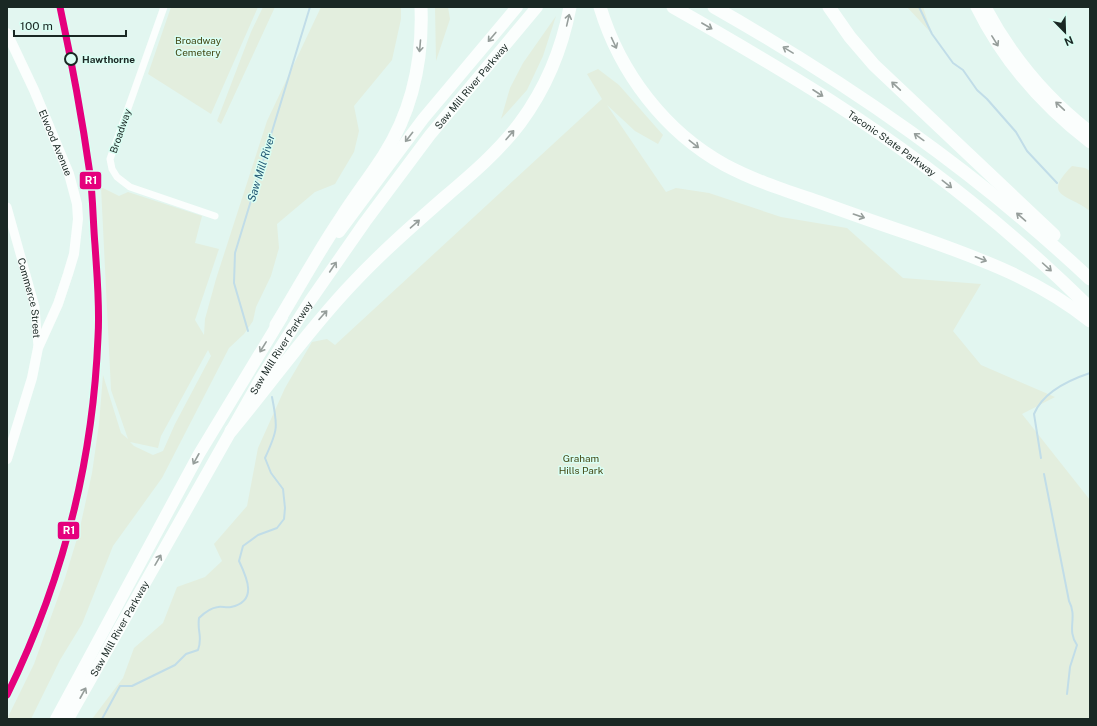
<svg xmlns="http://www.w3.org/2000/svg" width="1097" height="726" viewBox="0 0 1097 726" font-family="'Public Sans',sans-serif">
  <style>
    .green { fill: #e3eede; fill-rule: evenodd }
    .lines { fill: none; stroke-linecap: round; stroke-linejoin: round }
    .stream { stroke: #c1dde8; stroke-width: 2 }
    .minor { stroke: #fbfefd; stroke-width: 7 }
    .tertiary { stroke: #fbfefd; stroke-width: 9 }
    .secondary { stroke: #fbfefd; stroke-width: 10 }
    .primary { stroke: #fbfefd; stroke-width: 11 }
    .trunk { stroke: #fbfefd; stroke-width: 12 }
    .motorway { stroke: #fbfefd; stroke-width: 13 }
    .rail-1-casing { stroke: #dafef3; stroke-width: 10 }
    .rail-1 { stroke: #e5007d; stroke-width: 7 }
    .oneway { stroke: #969e9b }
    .stop-dot { fill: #dafef3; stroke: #1a2824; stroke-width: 2 }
    .labels { text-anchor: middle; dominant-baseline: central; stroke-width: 3; stroke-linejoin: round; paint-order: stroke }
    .park-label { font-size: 10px; fill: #444915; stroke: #dafef3 }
    .stop-label { font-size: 10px; font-weight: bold; fill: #1a2824; stroke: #dafef3; text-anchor: start }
    .street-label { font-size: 10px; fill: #1a2824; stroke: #dafef3 }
    .water-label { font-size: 11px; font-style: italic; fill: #205672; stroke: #dafef3 }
    .line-badge { stroke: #dafef3; stroke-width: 1.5 }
    .badge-label { font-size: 11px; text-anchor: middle; font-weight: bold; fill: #fff }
  </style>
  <rect width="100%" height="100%" fill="#e2f6f0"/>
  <path class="green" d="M 171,7 L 258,7 L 211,114 L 148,74 Z
    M 263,7 L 275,7 L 221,124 L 217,121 L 251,32 Z
    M 321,7 L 401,7 L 401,19 L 392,60 L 354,106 L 359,131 L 354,152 L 335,184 L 315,192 L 277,224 L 279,248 L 271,276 L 256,307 L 253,321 L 244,334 L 229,348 L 162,478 L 113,546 L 82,624 L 60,660 L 31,719 L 7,719 L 34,664 L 65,578 L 79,532 L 92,473 L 99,424 L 103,375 L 121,433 L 128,439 L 111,390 L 101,187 L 119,196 L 128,192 L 202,216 L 195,243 L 219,249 L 195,320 L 204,335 L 205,319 L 216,279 L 267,121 ZM 208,350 L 211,356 L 175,424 L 163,451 L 153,455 L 134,446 L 130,442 L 158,448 L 161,436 Z
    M 435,7 L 448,7 L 450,19 L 436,61 Z
    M 907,7 L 923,7 L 932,34 Z
    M 556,16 L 543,56 L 527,90 L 501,119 L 510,88 L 523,63 Z
    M 598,69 L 619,85 L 663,135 L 658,144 L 635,131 L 607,105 L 666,192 L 676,188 L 709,193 L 781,217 L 847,228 L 903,278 L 981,284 L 953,331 L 981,365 L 1055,397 L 1022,414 L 1090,500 L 1090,719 L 92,719 L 123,678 L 134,648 L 163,623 L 177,587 L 205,577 L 222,561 L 214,544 L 247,506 L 258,448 L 285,388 L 312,342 L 327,339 L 335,345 L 602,99 L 587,74 Z
    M 1072,166 L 1085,168 L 1090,171 L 1090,211 C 1068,194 1041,197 1072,166 Z"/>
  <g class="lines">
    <path class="stream" d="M 919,7 L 932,34 L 953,63 L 963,70 L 977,90 L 987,99 L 1016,132 L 1027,151 L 1057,183
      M 248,331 L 234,283 L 235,253 L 310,7
      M 1041,458 L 1034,414 C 1043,392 1069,380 1090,373
      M 1044,474 L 1069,601 C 1078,618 1066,629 1077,645 L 1070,667 L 1067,694
      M 102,719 L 120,686 L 132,686 L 175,665 L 186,654 L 198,650 C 203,636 197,633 199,618 C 204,613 210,608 218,607 C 222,606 226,608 231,607 C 258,601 247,578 239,561 L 243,546 L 258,535 L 277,528 L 284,519 L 285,508 L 283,489 L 271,473 L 265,458 C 278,430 278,427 272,397"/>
    <path class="minor" d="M 164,7 L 110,159 L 112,169 L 117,177 L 130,187 L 215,216"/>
    <path class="tertiary" id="s1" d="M 7,207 L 35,307 L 38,347"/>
    <path class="secondary" id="s2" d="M 7,33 L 34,90 L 69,174 L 77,204 L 78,219 L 74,254 L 68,274 L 58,304 L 38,348 L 32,378 L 7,459"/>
    <path class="primary" d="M 976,7 C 1003,62 1042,106 1090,143
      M 986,7 C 1012,56 1046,97 1090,131"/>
    <g class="trunk">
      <path d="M 339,232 L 423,119 L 517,7"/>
      <path d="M 56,719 L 199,454 L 282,317"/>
      <path id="s3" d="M 68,719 L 261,378 L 310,301 L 365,222 L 430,135 L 537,7"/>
    </g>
    <g class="motorway">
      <path d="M 600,7 C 620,73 665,132 725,165 C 755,181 787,191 819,202 C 852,214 886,226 919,237 C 981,259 1039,280 1090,321"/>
      <path id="s4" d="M 673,7 C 726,37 779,68 831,101 C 924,161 1011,230 1090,308"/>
      <path d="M 714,7 C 851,85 975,171 1090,279"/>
      <path d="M 829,7 L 850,37 L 874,65 L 1054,235"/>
      <path d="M 276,325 C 298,289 318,252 341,218 C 354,197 370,177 384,155 C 412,111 423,59 421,7"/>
      <path d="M 231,431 C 272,382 308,330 352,284 C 381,253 413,225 445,197 C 472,174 499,151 520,123 C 546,88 562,49 570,7"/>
    </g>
    <defs>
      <path id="rail-1" d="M 7,695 C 62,583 93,461 98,337 C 100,307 97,276 95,245 C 93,222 93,198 90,174 C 82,118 72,63 60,7"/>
    </defs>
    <use href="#rail-1" class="rail-1-casing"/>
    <use href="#rail-1" class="rail-1"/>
  </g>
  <defs><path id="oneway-shaft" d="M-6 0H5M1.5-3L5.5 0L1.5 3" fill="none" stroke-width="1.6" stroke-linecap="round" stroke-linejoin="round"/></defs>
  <g class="oneway">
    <use href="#oneway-shaft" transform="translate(568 20) rotate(-77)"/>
    <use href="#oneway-shaft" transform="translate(707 26) rotate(30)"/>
    <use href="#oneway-shaft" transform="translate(492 37) rotate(130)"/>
    <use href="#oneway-shaft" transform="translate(995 41) rotate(58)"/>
    <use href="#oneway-shaft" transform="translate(614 43) rotate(65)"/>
    <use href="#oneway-shaft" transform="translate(420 46) rotate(95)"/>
    <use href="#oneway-shaft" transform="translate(788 50) rotate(-149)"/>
    <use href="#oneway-shaft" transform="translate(896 86) rotate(-137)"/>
    <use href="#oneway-shaft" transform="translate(818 93) rotate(33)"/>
    <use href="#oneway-shaft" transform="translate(1060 106) rotate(-137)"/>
    <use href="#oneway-shaft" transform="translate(510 135) rotate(-49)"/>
    <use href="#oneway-shaft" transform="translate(409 137) rotate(128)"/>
    <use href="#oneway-shaft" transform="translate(919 137) rotate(-144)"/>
    <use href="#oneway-shaft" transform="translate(694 144) rotate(38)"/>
    <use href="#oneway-shaft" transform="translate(947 184) rotate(38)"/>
    <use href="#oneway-shaft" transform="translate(859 216) rotate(19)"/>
    <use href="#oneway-shaft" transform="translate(1021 217) rotate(-139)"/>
    <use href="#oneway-shaft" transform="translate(415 224) rotate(-41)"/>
    <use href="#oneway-shaft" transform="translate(981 259) rotate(21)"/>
    <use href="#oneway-shaft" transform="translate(333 267) rotate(-56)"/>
    <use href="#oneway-shaft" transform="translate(1047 267) rotate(42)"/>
    <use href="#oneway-shaft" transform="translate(323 315) rotate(-48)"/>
    <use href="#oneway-shaft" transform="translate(263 347) rotate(122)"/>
    <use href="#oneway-shaft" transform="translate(196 459) rotate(119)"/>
    <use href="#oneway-shaft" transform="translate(158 560) rotate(-60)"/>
    <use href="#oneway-shaft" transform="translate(83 693) rotate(-61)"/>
  </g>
  <circle class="stop-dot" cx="71" cy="59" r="6"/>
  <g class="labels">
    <g class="park-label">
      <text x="198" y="40">Broadway<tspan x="198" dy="12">Cemetery</tspan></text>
      <text x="581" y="458">Graham<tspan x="581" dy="12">Hills Park</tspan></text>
    </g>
    <g class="stop-label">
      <text x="82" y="59">Hawthorne</text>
    </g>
    <g class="street-label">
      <text stroke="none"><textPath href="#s3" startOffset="752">Saw Mill River Parkway</textPath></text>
      <text transform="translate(120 131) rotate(-71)">Broadway</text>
      <text stroke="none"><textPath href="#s2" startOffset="120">Elwood Avenue</textPath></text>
      <text stroke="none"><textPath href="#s4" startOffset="258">Taconic State Parkway</textPath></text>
      <text stroke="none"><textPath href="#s1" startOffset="94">Commerce Street</textPath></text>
      <text stroke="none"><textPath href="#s3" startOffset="428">Saw Mill River Parkway</textPath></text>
      <text stroke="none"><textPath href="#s3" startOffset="104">Saw Mill River Parkway</textPath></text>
    </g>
    <g class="water-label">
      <text transform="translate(261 168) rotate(-73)">Saw Mill River</text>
    </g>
  </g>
  <g class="line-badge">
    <rect x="79" y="171" width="23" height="19" rx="4" fill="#e5007d"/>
    <rect x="57" y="521" width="23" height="19" rx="4" fill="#e5007d"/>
  </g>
  <g class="badge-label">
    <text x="91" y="184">R1</text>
    <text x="69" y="534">R1</text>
  </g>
  <rect width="1097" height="726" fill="none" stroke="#1a2824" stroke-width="16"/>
  <g transform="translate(1065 32) rotate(157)" stroke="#dafef3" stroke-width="3" paint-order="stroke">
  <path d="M0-3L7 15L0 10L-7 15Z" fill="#1a2824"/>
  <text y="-6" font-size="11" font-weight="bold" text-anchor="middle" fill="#1a2824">N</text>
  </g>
  <path d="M14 30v6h112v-6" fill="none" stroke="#1a2824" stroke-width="2"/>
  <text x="20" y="30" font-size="12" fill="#1a2824" stroke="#dafef3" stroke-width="3" paint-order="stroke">100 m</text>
</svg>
